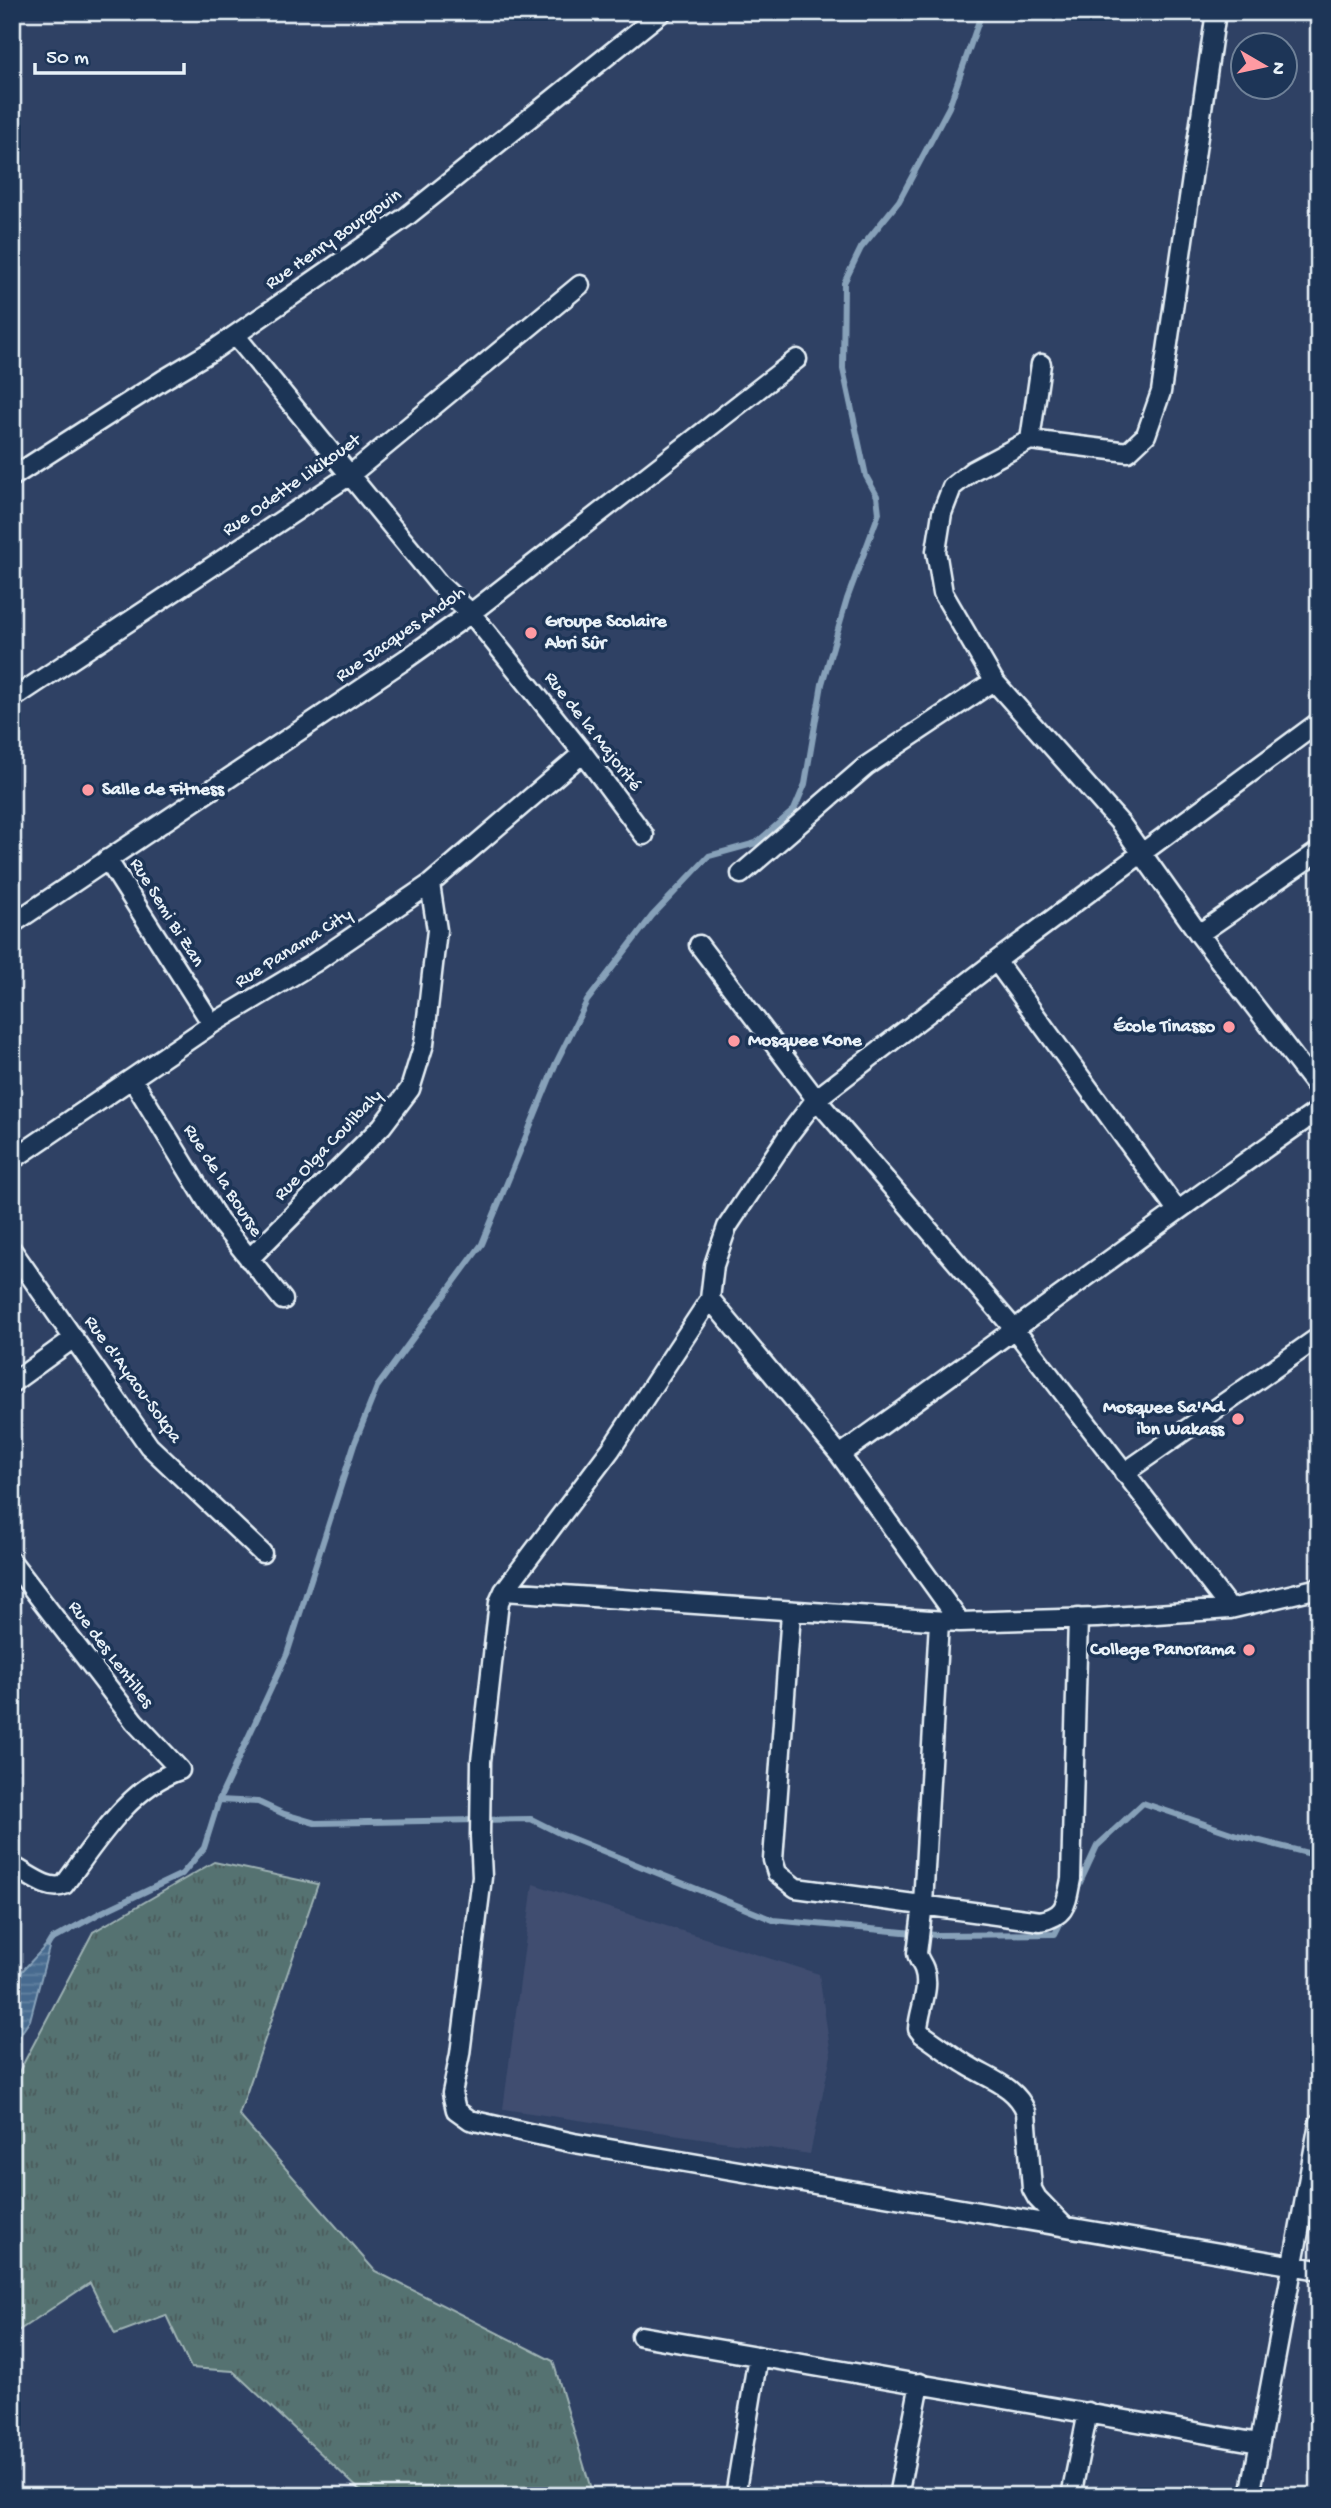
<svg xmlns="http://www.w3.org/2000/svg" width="1331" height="2508" viewBox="0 0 1331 2508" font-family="'Gochi Hand',sans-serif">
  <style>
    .built { fill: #3f4d70 }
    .grass { fill: url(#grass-tufts); stroke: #9eb2b4; stroke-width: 2 }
    .water { fill: url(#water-rules); stroke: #87a1b9; stroke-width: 2 }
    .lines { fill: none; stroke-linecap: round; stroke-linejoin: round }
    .stream { stroke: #87a1b9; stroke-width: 6 }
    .street-casing { stroke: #e8f1f8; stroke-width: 23 }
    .street { stroke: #1d3557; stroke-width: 18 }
    .poi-dot { fill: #ff9aa2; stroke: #1d3557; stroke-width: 2.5 }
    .labels { text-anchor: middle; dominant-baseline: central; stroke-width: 7; stroke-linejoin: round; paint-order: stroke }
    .street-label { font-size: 19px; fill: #e8f1f8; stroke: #1d3557 }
    .poi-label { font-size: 19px; font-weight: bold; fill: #e8f1f8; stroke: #1d3557; text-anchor: start }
  </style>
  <defs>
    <pattern id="grass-tufts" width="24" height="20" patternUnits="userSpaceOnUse" patternTransform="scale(1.75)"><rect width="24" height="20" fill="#547271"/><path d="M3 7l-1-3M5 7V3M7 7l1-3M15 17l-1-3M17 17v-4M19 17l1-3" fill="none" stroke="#4c5b5c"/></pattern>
    <pattern id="water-rules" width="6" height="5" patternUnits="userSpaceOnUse" patternTransform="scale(1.75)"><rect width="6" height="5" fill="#476b8f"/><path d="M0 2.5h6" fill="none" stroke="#6281a0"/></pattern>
  </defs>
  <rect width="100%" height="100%" fill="#2f4164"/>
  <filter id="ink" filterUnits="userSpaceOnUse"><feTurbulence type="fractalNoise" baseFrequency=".0143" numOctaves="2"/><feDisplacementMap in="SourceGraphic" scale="14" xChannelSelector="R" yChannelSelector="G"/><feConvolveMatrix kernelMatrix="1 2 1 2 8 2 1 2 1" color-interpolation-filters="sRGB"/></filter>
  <g filter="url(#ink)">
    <path class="built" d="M 533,1884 L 819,1974 L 831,2055 L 810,2154 L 503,2109 Z"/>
    <path class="grass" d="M 214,1862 L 318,1884 L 239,2115 L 375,2271 L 553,2361 L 593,2496 L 366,2496 L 233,2371 L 191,2368 L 166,2315 L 115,2334 L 90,2283 L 12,2335 L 12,2085 L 93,1932 Z"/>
    <path class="water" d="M 51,1940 L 30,2020 L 12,2047 L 12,1982 Z"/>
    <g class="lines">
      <path class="stream" d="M 219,1800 L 258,1802 L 284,1814 L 315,1823 L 531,1819 L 561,1834 L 773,1920 L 936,1935 L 1055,1934 L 1064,1916
        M 1076,1891 L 1097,1846 L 1143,1803 L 1237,1835 L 1319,1856
        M 48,1945 L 51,1940 L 102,1912 L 182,1874 L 204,1848 L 219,1800 L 287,1654 L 354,1445 L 377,1387 L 482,1244 L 556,1063 L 587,1001 L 652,916 L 709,856 L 756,843 L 794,810 L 805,784 L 822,684 L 847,599 L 879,513 L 877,496 L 866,476 L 843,369 L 844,283 L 861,248 L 899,201 L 949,107 L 982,12"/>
      <defs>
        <path id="street" d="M 235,335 L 439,584 L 471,613 L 583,753 L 644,835
          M 1041,364 L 1030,440 L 972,471 L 952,487 L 942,513 L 936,551 L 943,593 L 994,681 L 1121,824 L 1199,934 L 1319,1090
          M 1030,440 L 1128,452 L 1146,435 L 1161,392 L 1216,12
          M 12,477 L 163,380 L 215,349 L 406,217 L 662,12
          M 12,699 L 350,475 L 580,285
          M 107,859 L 212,1024
          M 741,874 L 866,766 L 994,681
          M 12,924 L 406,659 L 471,613 L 797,359
          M 1199,934 L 1319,851
          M 699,945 L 816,1099 L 1015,1330 L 1230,1609
          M 996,961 L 1177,1210
          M 133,1080 L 219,1221 L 283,1300
          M 12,1160 L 212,1024 L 314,963 L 430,884 L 583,753
          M 12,1250 L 149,1446 L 262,1553
          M 249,1259 L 382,1126 L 410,1089 L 424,1044 L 437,930 L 430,884
          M 710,1299 L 714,1265 L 727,1227 L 787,1137 L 816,1099 L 996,961 L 1319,722
          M 12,1383 L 74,1338
          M 840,1455 L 710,1299 L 611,1449 L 504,1591 L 499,1602 L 481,1761 L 480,1836 L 482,1877 L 460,2054 L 452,2093 L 456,2110 L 470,2120 L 574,2143 L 1319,2270
          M 1124,1473 L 1319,1337
          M 12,1562 L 134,1721 L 180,1770 C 130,1786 94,1845 64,1885 C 48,1892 27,1873 12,1866
          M 504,1591 L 960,1622 L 1097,1618 L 1230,1609 L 1319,1588
          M 791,1613 L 773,1860 L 777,1873 L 796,1888 L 1040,1921 C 1067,1916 1066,1903 1071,1879 L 1078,1618
          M 939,1622 L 923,1904 L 917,1953 C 918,1960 922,1963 924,1969 C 931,1988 919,2010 918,2029 L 922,2034 C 937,2044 952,2056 967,2065 C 989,2079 1016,2086 1026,2112 L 1032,2189 L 1037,2198 L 1064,2226
          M 960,1622 L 840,1455 C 1000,1341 1158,1223 1319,1110
          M 641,2336 L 1259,2443
          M 735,2496 L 758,2356
          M 898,2496 L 920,2383
          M 1071,2496 L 1088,2412
          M 1250,2496 L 1319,2123"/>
      </defs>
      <use href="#street" class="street-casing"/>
      <use href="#street" class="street"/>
    </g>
  </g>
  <g class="poi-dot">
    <circle cx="531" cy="633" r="7"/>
    <circle cx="88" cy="790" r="7"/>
    <circle cx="1229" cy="1027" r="7"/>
    <circle cx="734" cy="1041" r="7"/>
    <circle cx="1238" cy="1419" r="7"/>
    <circle cx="1249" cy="1650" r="7"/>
  </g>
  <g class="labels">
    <g class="street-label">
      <text transform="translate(334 240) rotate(-35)">Rue Henry Bourgouin</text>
      <text transform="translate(292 486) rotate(-35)">Rue Odette Likikouet</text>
      <text transform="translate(401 635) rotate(-35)">Rue Jacques Andoh</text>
      <text transform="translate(592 732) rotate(52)">Rue de la Majorité</text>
      <text transform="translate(166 913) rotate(58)">Rue Semi Bi Zan</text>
      <text transform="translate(294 949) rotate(-32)">Rue Panama City</text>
      <text transform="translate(329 1146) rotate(-46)">Rue Olga Coulibaly</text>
      <text transform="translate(222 1181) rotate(57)">Rue de la Bourse</text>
      <text transform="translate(132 1380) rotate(54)">Rue d'Ayaou-Sokpa</text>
      <text transform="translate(110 1655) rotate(53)">Rue des Lentilles</text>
    </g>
    <g class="poi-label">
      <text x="545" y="622">Groupe Scolaire<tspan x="545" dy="22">Abri Sûr</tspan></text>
      <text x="102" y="790">Salle de Fitness</text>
      <text x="1215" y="1027" text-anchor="end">École Tinasso</text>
      <text x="748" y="1041">Mosquee Kone</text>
      <text x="1224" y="1408" text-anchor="end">Mosquee Sa'Ad<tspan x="1224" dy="22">ibn Wakass</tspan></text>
      <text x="1235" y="1650" text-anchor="end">College Panorama</text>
    </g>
  </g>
  <rect width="1331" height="2508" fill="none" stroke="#1d3557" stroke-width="42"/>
  <rect x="21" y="21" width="1289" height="2466" fill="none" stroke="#e8f1f8" stroke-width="2.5" filter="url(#ink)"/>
  <g transform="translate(1264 66) rotate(99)"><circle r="33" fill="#1d3557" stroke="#6e8097" stroke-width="2"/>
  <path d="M0-5L12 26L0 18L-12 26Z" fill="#ff9aa2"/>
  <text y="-10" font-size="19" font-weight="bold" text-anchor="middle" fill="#e8f1f8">N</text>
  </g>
  <path d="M35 63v10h149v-10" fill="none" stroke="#e8f1f8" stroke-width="3.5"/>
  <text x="46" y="63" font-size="21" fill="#e8f1f8" stroke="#1d3557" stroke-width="5" paint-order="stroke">50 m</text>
</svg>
